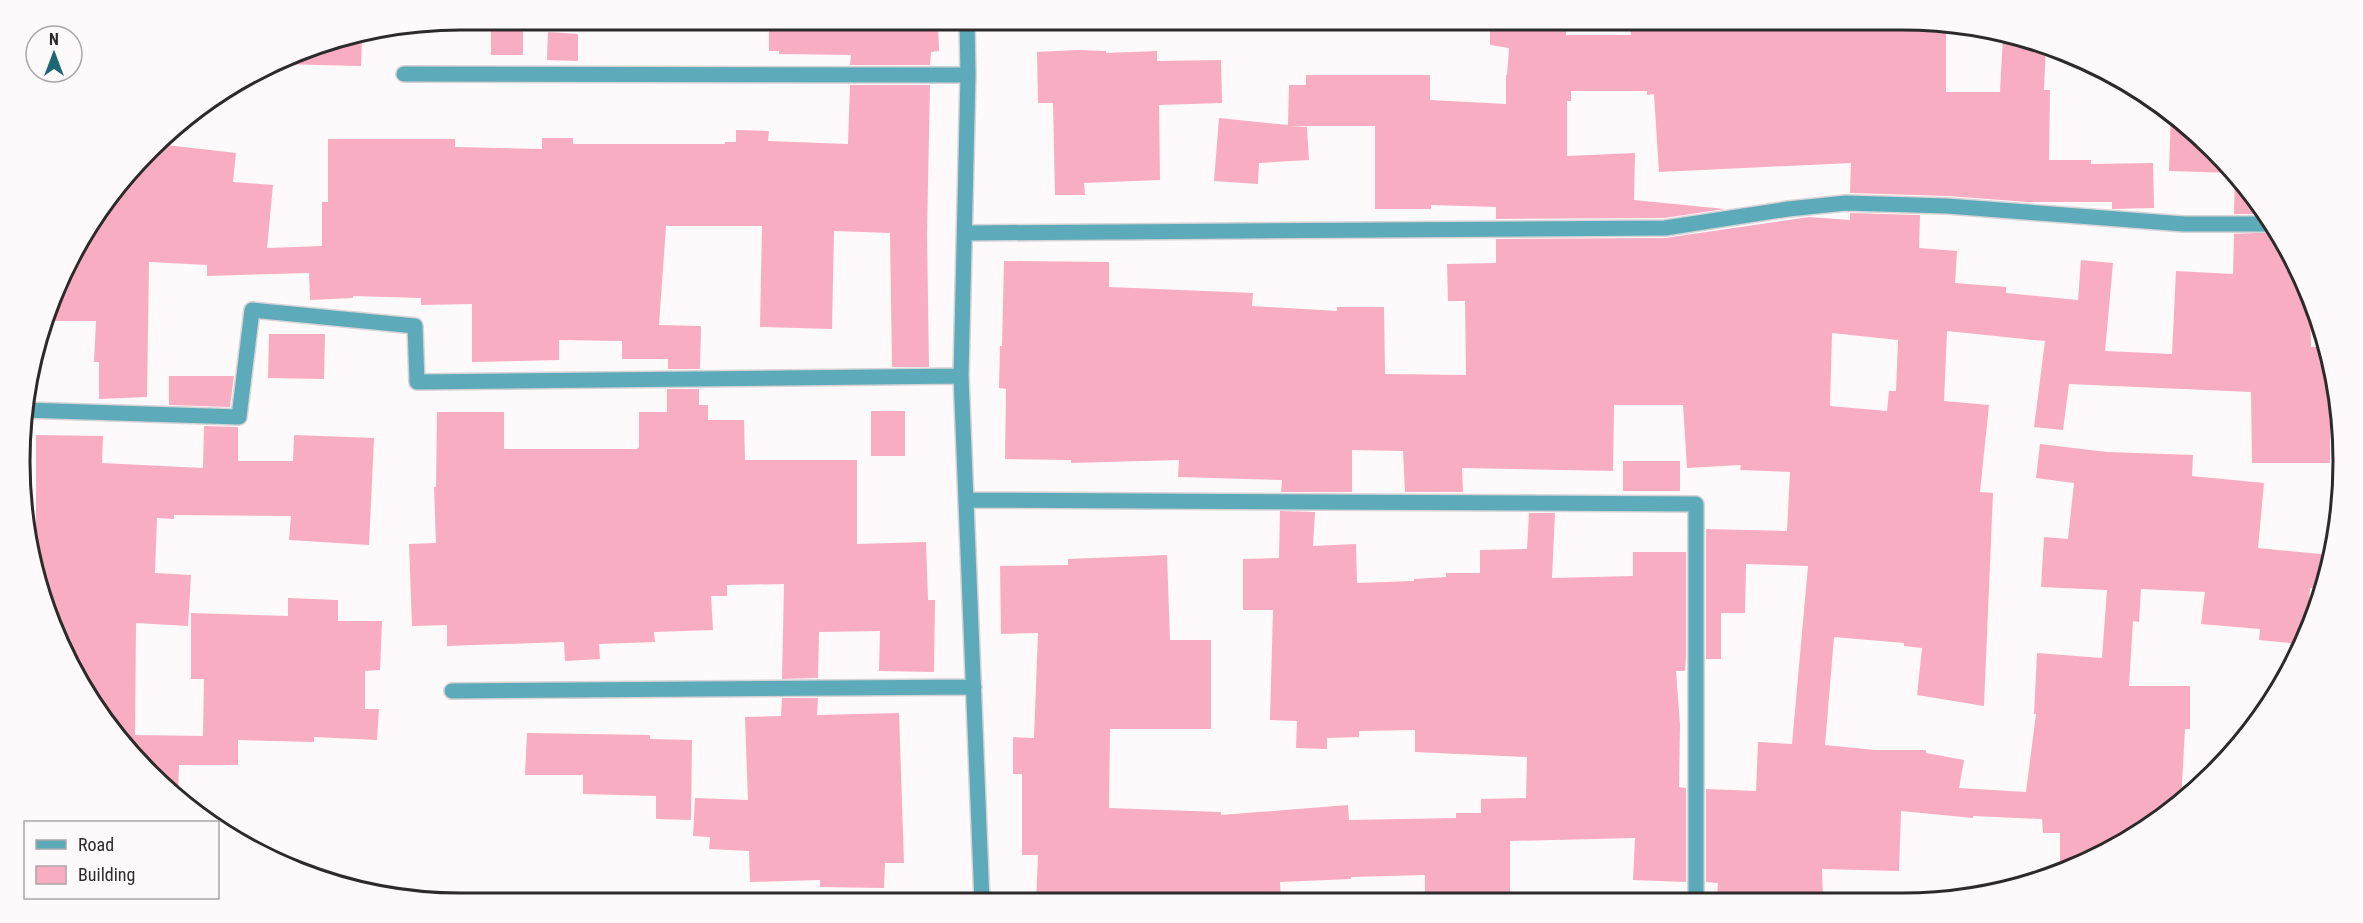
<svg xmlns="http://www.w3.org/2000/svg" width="2363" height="923" viewBox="0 0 2363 923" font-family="'Roboto Condensed',sans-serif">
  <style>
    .building { fill: #f9adc3; fill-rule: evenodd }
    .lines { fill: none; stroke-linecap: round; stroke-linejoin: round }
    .minor-casing { stroke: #d8d4d5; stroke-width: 18 }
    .minor { stroke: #5dabba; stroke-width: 15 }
    .rim { fill: none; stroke: #2d2a2b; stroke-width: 3 }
  </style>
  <rect width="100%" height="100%" fill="#fef9fa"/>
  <path class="building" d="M 491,20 L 523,20 L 523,55 L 491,55 Z
    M 769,20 L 829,20 L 829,28 L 901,27 L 900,20 L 938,20 L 939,51 L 931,52 L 930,65 L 850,65 L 851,55 L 779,54 L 779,51 L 769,51 Z
    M 1490,20 L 1566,20 L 1566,35 L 1631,35 L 1630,20 L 1902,20 L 1946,27 L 1946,92 L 2000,92 L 2003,36 L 2043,43 L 2046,44 L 2044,90 L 2050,90 L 2049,160 L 2091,160 L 2091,164 L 2153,163 L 2154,208 L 2112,209 L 2112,202 L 2027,202 L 1948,196 L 1850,193 L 1851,163 L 1659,172 L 1654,94 L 1647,95 L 1647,91 L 1571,91 L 1571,101 L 1567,101 L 1567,156 L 1635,153 L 1634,200 L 1725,209 L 1664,218 L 1496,219 L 1496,207 L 1431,205 L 1431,209 L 1375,209 L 1375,126 L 1289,126 L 1307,127 L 1309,160 L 1259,163 L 1258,184 L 1214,181 L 1219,118 L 1288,125 L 1289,85 L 1306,85 L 1306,75 L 1430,75 L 1430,100 L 1506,104 L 1506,75 L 1507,75 L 1509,48 L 1490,45 Z
    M 548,32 L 578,34 L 578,61 L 547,60 Z
    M 362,36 L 361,66 L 277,64 L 277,62 L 319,43 Z
    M 1077,50 L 1106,51 L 1106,53 L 1157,51 L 1157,61 L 1221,60 L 1222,103 L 1159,105 L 1160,180 L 1084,183 L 1085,195 L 1055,195 L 1053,103 L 1038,103 L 1037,52 Z
    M 850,85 L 930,85 L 927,233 L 929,367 L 892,367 L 890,233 L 834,231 L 832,329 L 760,327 L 762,226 L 666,226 L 659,325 L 701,326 L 700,369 L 668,369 L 668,359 L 622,359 L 622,341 L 559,340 L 559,360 L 472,362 L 472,304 L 421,305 L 421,298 L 353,296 L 353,298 L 310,300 L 309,273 L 207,276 L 207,265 L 149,262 L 147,397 L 99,399 L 99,362 L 94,362 L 96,321 L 43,321 L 79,241 L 158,144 L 236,153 L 233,182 L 273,185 L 267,248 L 322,246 L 322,202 L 328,202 L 328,139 L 455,139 L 455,147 L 542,149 L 542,138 L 573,138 L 573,144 L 725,144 L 725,142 L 736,142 L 736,130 L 769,131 L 768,141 L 848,144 Z
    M 2171,113 L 2193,129 L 2234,173 L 2169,171 Z
    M 2235,174 L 2252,192 L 2266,214 L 2234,214 Z
    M 1850,213 L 1920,215 L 1919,248 L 1957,251 L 1955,283 L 2006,287 L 2006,293 L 2078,300 L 2081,260 L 2113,263 L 2105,351 L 2172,354 L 2176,271 L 2233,274 L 2234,234 L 2277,232 L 2298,266 L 2310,299 L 2311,347 L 2328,347 L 2334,378 L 2334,400 L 2330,400 L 2330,463 L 2252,463 L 2251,392 L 2069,384 L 2063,430 L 2034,427 L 2045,341 L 1947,331 L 1944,401 L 1989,405 L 1980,492 L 1993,493 L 1984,706 L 1917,695 L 1922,648 L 1904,646 L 1904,643 L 1834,637 L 1825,745 L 1875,750 L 1926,750 L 1926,753 L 1964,760 L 1959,788 L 2026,792 L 2036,714 L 2034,714 L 2037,653 L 2102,658 L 2107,590 L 2041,587 L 2044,537 L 2068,539 L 2074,483 L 2036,478 L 2040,444 L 2107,452 L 2193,455 L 2192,476 L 2264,483 L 2258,548 L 2331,555 L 2323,589 L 2310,588 L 2307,631 L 2300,644 L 2259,640 L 2260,629 L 2201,624 L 2205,592 L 2141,589 L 2139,622 L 2133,621 L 2129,686 L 2190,686 L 2190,729 L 2185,729 L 2181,801 L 2071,870 L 2060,873 L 2060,833 L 2043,833 L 2042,819 L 1973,816 L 1973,818 L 1901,811 L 1899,871 L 1822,869 L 1823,900 L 1717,900 L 1718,883 L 1706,882 L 1706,789 L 1756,791 L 1758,742 L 1792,744 L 1808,566 L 1746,564 L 1745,613 L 1721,613 L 1721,659 L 1706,659 L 1706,529 L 1787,531 L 1790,472 L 1740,470 L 1741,465 L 1687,468 L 1683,405 L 1614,405 L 1613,471 L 1462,468 L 1463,492 L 1405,492 L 1403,451 L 1352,450 L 1352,492 L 1281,492 L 1282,480 L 1178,477 L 1179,460 L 1071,463 L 1071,460 L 1005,459 L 1006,389 L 999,388 L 1000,346 L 1002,346 L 1004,261 L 1109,262 L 1109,287 L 1253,293 L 1252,306 L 1337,311 L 1337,307 L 1384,307 L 1385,374 L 1466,375 L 1465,301 L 1448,301 L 1447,264 L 1496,263 L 1496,239 L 1665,238 L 1809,217 L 1850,220 ZM 1832,333 L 1898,340 L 1896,391 L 1889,391 L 1887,411 L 1830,406 Z
    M 269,334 L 325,334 L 324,379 L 268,378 Z
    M 169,376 L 234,376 L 230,407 L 169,405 Z
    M 667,389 L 699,389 L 699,405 L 708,405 L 708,420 L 744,420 L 745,460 L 857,460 L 857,544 L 926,542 L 928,600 L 935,600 L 934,672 L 879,671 L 880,631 L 819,632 L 818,678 L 782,679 L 784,584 L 727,585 L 727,596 L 711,596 L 713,630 L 654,632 L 655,642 L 599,644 L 600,659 L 565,661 L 564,642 L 447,646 L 447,625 L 412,626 L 409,544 L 436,543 L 434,487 L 436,487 L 437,412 L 504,412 L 504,449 L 637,449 L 639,447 L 639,412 L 667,412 Z
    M 871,411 L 905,411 L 905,456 L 871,456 Z
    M 204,426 L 238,427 L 238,461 L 293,461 L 294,435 L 374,438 L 369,545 L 289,540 L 291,516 L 174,515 L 174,519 L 157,518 L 155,573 L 191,575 L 188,626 L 136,623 L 135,735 L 203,736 L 204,679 L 191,679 L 191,613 L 288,616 L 288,598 L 338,600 L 338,621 L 382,621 L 380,670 L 365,671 L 365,709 L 379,709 L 377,740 L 314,737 L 314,742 L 238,740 L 238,765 L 179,765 L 178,797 L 94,707 L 53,631 L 36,574 L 36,435 L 103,436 L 102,463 L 203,468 Z
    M 1623,461 L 1680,461 L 1680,491 L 1623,491 Z
    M 1280,511 L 1315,512 L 1313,546 L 1356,544 L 1357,583 L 1414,581 L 1414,579 L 1446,577 L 1446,573 L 1480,573 L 1480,550 L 1527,549 L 1529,513 L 1555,513 L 1552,578 L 1633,576 L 1633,552 L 1686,552 L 1686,659 L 1685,671 L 1676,671 L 1680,725 L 1679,787 L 1686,788 L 1686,882 L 1633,880 L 1635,838 L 1510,841 L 1510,901 L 1425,901 L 1425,875 L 1351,877 L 1351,879 L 1280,882 L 1281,901 L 1036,902 L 1038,855 L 1022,855 L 1022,774 L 1013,774 L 1013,737 L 1034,738 L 1038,633 L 1001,634 L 1000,566 L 1068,565 L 1068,559 L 1167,555 L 1170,640 L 1211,640 L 1211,729 L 1110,729 L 1109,808 L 1221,812 L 1221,815 L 1348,805 L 1349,820 L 1456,818 L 1456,813 L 1481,813 L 1481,799 L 1526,798 L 1527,757 L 1415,752 L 1415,730 L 1359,731 L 1359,737 L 1327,738 L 1327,749 L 1296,748 L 1297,721 L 1270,720 L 1273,610 L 1243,610 L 1243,559 L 1279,558 Z
    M 782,698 L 818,698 L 817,715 L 899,713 L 904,863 L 885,863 L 884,888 L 820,887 L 820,880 L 750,882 L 749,851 L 709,849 L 710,837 L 693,836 L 695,798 L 748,800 L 745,717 L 781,716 Z
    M 527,733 L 650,735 L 650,739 L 692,740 L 691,820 L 656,819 L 656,796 L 583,794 L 583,775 L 525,775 Z"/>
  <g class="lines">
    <defs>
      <path id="minor" d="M 967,20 L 968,75 L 961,376 L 982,902
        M 404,74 L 968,75
        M 965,233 L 1665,228 L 1788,209 L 1846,203 L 1947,206 L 2184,224 L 2272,224
        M 24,410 L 239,417 L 252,310 L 415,326 L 417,382 L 961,376
        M 967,500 L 1696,504 L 1696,900
        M 452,691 L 974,687"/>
    </defs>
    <use href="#minor" class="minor-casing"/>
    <use href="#minor" class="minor"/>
  </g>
  <path d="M0 0H2363V923H0ZM461 30H1902A431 431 0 0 1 2333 461V462A431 431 0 0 1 1902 893H461A431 431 0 0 1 30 462V461A431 431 0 0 1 461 30Z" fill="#fef9fa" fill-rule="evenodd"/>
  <path class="rim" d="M461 30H1902A431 431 0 0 1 2333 461V462A431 431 0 0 1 1902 893H461A431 431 0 0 1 30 462V461A431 431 0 0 1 461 30Z"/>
  <rect x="24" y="821" width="195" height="78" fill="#fef9fa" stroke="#aaa6a7" stroke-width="1.5"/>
  <rect x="36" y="840" width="30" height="9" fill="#5dabba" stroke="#aaa6a7" stroke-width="1.5"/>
  <text x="78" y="851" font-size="18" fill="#2d2a2b">Road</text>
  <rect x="36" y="866" width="30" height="18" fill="#f9adc3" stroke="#aaa6a7" stroke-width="1.5"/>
  <text x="78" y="881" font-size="18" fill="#2d2a2b">Building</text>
  <g transform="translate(54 54)"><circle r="28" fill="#fef9fa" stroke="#aaa6a7" stroke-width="1.5"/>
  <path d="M0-4.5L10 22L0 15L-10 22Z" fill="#1d6673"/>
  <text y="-9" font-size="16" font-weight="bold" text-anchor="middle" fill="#2d2a2b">N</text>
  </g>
</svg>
